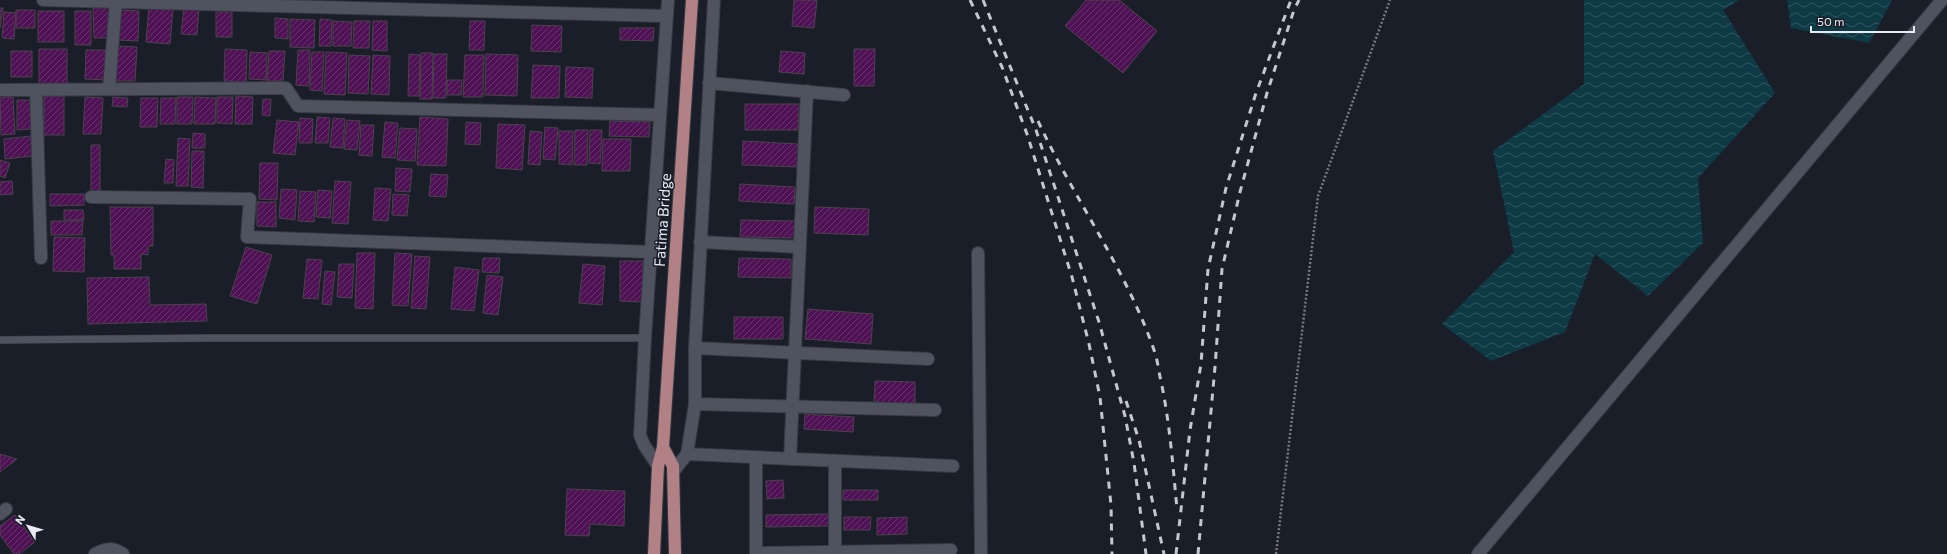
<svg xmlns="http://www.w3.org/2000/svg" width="1947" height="554" viewBox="0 0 1947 554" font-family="Commissioner,sans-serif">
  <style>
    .water { fill: url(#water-waves) }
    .building { fill: url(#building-hatch); stroke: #4c424d }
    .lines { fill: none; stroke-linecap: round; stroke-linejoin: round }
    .lane-casing { stroke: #373a42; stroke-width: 8 }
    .street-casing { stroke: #373a42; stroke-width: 14 }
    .primary-casing { stroke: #373a42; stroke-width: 14 }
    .path { stroke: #777a84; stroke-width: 2.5; stroke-dasharray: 2 2; stroke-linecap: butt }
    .lane { stroke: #4f5360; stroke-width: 7 }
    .street { stroke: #4f5360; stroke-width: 12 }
    .primary { stroke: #b18186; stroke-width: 12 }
    .rail { stroke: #c4c7d0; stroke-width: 3; stroke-dasharray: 7 7; stroke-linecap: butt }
    .labels { text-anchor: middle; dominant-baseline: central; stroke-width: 3; stroke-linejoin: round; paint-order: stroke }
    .street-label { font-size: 15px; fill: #e7eaf2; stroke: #1a1e29 }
  </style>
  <defs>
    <pattern id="water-waves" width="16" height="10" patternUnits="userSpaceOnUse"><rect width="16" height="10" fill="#0d3a44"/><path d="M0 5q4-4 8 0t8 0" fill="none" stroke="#30575f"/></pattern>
    <pattern id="building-hatch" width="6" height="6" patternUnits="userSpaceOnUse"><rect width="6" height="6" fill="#4e1154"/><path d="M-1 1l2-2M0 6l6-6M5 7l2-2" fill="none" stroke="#68346d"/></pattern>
  </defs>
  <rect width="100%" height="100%" fill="#1a1e29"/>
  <path class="water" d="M 1584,0 L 1739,0 L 1723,10 L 1775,93 L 1698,178 L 1703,243 L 1648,296 L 1595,254 L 1565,332 L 1491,361 L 1442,324 L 1514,252 L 1493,151 L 1584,84 Z
    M 1787,0 L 1892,0 L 1869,43 L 1791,28 Z"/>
  <path class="building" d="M 794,0 L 817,0 L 814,28 L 792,26 Z
    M 1086,0 L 1119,0 L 1157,31 L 1123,73 L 1065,26 Z
    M 110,7 L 111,38 L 94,38 L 93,8 Z
    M 149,7 L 173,9 L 170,44 L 146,42 Z
    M 184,7 L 199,8 L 197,35 L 181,34 Z
    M 0,8 L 3,8 L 0,28 Z
    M 16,10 L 35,10 L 35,28 L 16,28 Z
    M 120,10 L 139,11 L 138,41 L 118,40 Z
    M 38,11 L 64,11 L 64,42 L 38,42 Z
    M 75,11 L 91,11 L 91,45 L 75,45 Z
    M 4,12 L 16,13 L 14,39 L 2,38 Z
    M 216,12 L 232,12 L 232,37 L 216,37 Z
    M 275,18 L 288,19 L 288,39 L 275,38 Z
    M 290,19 L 315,20 L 314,48 L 290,47 Z
    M 320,19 L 332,20 L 331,46 L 319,46 Z
    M 333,21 L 352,22 L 351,46 L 333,46 Z
    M 354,21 L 370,21 L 369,48 L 353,48 Z
    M 373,21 L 387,21 L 387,51 L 372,50 Z
    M 470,21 L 485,21 L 484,50 L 469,50 Z
    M 532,25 L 562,26 L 561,52 L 531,51 Z
    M 620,28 L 654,28 L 653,41 L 620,40 Z
    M 117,46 L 137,47 L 135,81 L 115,81 Z
    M 39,49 L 67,49 L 67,84 L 39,84 Z
    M 225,49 L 247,50 L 246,82 L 224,81 Z
    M 854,49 L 875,49 L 874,86 L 854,86 Z
    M 86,50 L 107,50 L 107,80 L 85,79 Z
    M 298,50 L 310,50 L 309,86 L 296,85 Z
    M 11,51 L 32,51 L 32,77 L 11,77 Z
    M 269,51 L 285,51 L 283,81 L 267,81 Z
    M 781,51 L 805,53 L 804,74 L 779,72 Z
    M 250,52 L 267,53 L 266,80 L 249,79 Z
    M 312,52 L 324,52 L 322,91 L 310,90 Z
    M 326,52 L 347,53 L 345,95 L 324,94 Z
    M 421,53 L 433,53 L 432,99 L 420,99 Z
    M 409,54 L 420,55 L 419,96 L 408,96 Z
    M 434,54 L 447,54 L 446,98 L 433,98 Z
    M 486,54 L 518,55 L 517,96 L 485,95 Z
    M 349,55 L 370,56 L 368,94 L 348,93 Z
    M 373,55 L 390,56 L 389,95 L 371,94 Z
    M 465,55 L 484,55 L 483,97 L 463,97 Z
    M 533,65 L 560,66 L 559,98 L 531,98 Z
    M 566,67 L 593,68 L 592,98 L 565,97 Z
    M 447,80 L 462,80 L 461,95 L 447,95 Z
    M 44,96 L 64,96 L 64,135 L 44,135 Z
    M 236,96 L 253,97 L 252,124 L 235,124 Z
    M 0,97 L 13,97 L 15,134 L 1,135 Z
    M 85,97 L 103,98 L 101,134 L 83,134 Z
    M 113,97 L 128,98 L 127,107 L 112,106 Z
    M 177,97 L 193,97 L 192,124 L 177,124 Z
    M 195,97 L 216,98 L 215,124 L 194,124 Z
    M 217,97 L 233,97 L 232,124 L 217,123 Z
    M 141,98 L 158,98 L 157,127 L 140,127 Z
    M 161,98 L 176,98 L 175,124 L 160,124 Z
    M 263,99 L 271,99 L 270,116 L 262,115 Z
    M 17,100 L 32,100 L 32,129 L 17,130 Z
    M 745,104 L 799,104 L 798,130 L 745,130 Z
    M 317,117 L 330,118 L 328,143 L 315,143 Z
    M 420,117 L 448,119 L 446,166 L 417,165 Z
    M 300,118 L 313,119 L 312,143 L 299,143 Z
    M 333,118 L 345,119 L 343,148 L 330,147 Z
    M 277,120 L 299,122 L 295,155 L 273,153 Z
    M 347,120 L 360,121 L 357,150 L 344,149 Z
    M 610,121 L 650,122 L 649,137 L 609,136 Z
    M 385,122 L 398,123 L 395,158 L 382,157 Z
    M 466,122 L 481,123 L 480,145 L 465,144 Z
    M 498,124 L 525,125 L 522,170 L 496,168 Z
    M 361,125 L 374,125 L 372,156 L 359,155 Z
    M 545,127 L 558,128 L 555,160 L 543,159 Z
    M 400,128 L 417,129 L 415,161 L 397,160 Z
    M 575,130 L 588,130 L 587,165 L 574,165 Z
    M 590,130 L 602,130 L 600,164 L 589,163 Z
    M 530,131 L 542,132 L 540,165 L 528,164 Z
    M 559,131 L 573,131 L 572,165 L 559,164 Z
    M 193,133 L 205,134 L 205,148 L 192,148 Z
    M 31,136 L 33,156 L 5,159 L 4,139 Z
    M 178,138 L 190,139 L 188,186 L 176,186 Z
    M 603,139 L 631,139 L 630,171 L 602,171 Z
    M 743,141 L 798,144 L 797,167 L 742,165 Z
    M 91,145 L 100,145 L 100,191 L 91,191 Z
    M 192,151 L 204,151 L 203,188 L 191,187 Z
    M 166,159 L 174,160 L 173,183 L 164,183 Z
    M 0,160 L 10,163 L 5,178 L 0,176 Z
    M 260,163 L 278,163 L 277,200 L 259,199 Z
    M 396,168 L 412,169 L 410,192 L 395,191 Z
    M 431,174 L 448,175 L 446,197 L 429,196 Z
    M 12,181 L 13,194 L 0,195 L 0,182 Z
    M 335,181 L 351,182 L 348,224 L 332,223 Z
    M 740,184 L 795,187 L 794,204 L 739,201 Z
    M 375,188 L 391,189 L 388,221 L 373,220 Z
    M 281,189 L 297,190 L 295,220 L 279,218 Z
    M 318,190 L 332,191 L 330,218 L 316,217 Z
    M 300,191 L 316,192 L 314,222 L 298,221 Z
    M 50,194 L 84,194 L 84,205 L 50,206 Z
    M 393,194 L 409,195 L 407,216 L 392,215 Z
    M 257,202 L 276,202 L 276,227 L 257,226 Z
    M 110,207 L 153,207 L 153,246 L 148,246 L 148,255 L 141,254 L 141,269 L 114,269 L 114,255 L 111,255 Z
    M 815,207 L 869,209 L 868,235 L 814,233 Z
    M 64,210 L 83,210 L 84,220 L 64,220 Z
    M 741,220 L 796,221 L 795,238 L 740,237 Z
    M 51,221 L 83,221 L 82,235 L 51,235 Z
    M 54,237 L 85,238 L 84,272 L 53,271 Z
    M 246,247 L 272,255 L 257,304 L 230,296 Z
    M 357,253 L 375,253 L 373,309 L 355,308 Z
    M 395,253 L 412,254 L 408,306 L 392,305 Z
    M 415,256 L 430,257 L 426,309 L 411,308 Z
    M 483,258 L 500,258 L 499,273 L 482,272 Z
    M 739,258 L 791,259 L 791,278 L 738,277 Z
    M 307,259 L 322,260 L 318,299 L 303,298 Z
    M 620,261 L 643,261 L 642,302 L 620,301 Z
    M 339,264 L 354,264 L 352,298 L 337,297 Z
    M 583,264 L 605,266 L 602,305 L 579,303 Z
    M 455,267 L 479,270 L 474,311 L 451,309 Z
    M 325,271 L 335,272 L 331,305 L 322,304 Z
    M 487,275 L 503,277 L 498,315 L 483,313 Z
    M 149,277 L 150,305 L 206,304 L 207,321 L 88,324 L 87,278 Z
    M 808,309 L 873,314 L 871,344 L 805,339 Z
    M 734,317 L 783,317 L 783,339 L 734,339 Z
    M 875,381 L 915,382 L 915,404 L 874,402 Z
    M 805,414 L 854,417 L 853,432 L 804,429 Z
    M 0,454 L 17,459 L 0,472 Z
    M 783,480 L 784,498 L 767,499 L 766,481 Z
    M 567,489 L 625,491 L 624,526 L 590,524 L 589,536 L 565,535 Z
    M 843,490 L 878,490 L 878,500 L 843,500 Z
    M 829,514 L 829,526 L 766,527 L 766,515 Z
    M 15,515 L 35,542 L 19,554 L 14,554 L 0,535 L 0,526 Z
    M 844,517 L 871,517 L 870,530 L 844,530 Z
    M 907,517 L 907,534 L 877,535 L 877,518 Z"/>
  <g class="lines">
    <defs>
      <path id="lane" d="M 0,340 L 213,338 L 645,338"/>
      <path id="street" d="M 43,0 L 666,16
        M 709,83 L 844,95
        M 109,89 L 116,0
        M 0,90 L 286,88 L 298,106 L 660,115
        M 36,90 L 41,258
        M 91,197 L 250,199 L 247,237 L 651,252
        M 700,242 L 800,247
        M 978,253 L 981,554
        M 695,348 L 928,359
        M 695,404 L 935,410
        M 687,454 L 953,466
        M 790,459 L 807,91
        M 658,466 L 644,445 L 640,435 L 645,338 L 668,0
        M 673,472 L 687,454 L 695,404 L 695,348 L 714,0
        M 0,514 L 6,509
        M 756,553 L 951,550
        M 95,554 C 106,548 112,547 123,554
        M 756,554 L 756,458
        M 835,554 L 835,461
        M 1478,554 L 1942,0"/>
      <path id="primary" d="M 663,447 L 673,466 L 675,554
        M 654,554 L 658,466 L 663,447 L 692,0"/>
    </defs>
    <use href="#lane" class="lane-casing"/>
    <use href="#street" class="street-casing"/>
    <use href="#primary" class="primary-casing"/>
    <path class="path" d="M 1276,554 L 1318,196 L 1390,0"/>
    <use href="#lane" class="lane"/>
    <use href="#street" class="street"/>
    <use href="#primary" class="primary"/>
    <path class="rail" d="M 970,0 L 1002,67 L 1027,134 L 1072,277 L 1089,344 L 1100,397 L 1111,505 L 1112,554
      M 983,0 L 1036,130 L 1099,322 L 1125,416 L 1134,463 L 1146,554
      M 1038,121 C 1074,199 1126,269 1154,350 C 1158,361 1159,374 1162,386 C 1170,426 1173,467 1177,509
      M 1126,401 L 1139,440 L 1164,554
      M 1176,554 L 1190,430 L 1201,364 L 1208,269 L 1226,188 L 1256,93 L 1291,0
      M 1198,554 L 1215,367 L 1222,269 L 1240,192 L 1267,93 L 1294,10 L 1299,0"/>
  </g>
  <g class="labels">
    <g class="street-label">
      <text transform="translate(662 220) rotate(-86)">Fatima Bridge</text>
    </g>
  </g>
  <g transform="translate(28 526) rotate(308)" stroke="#1a1e29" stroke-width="3" paint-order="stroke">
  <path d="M0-3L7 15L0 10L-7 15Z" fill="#e7eaf2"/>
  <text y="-6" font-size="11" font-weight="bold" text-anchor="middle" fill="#e7eaf2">N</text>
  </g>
  <path d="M1811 26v6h103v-6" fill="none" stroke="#e7eaf2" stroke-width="2"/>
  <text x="1817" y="26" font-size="12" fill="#e7eaf2" stroke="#1a1e29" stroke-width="3" paint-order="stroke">50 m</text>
</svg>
